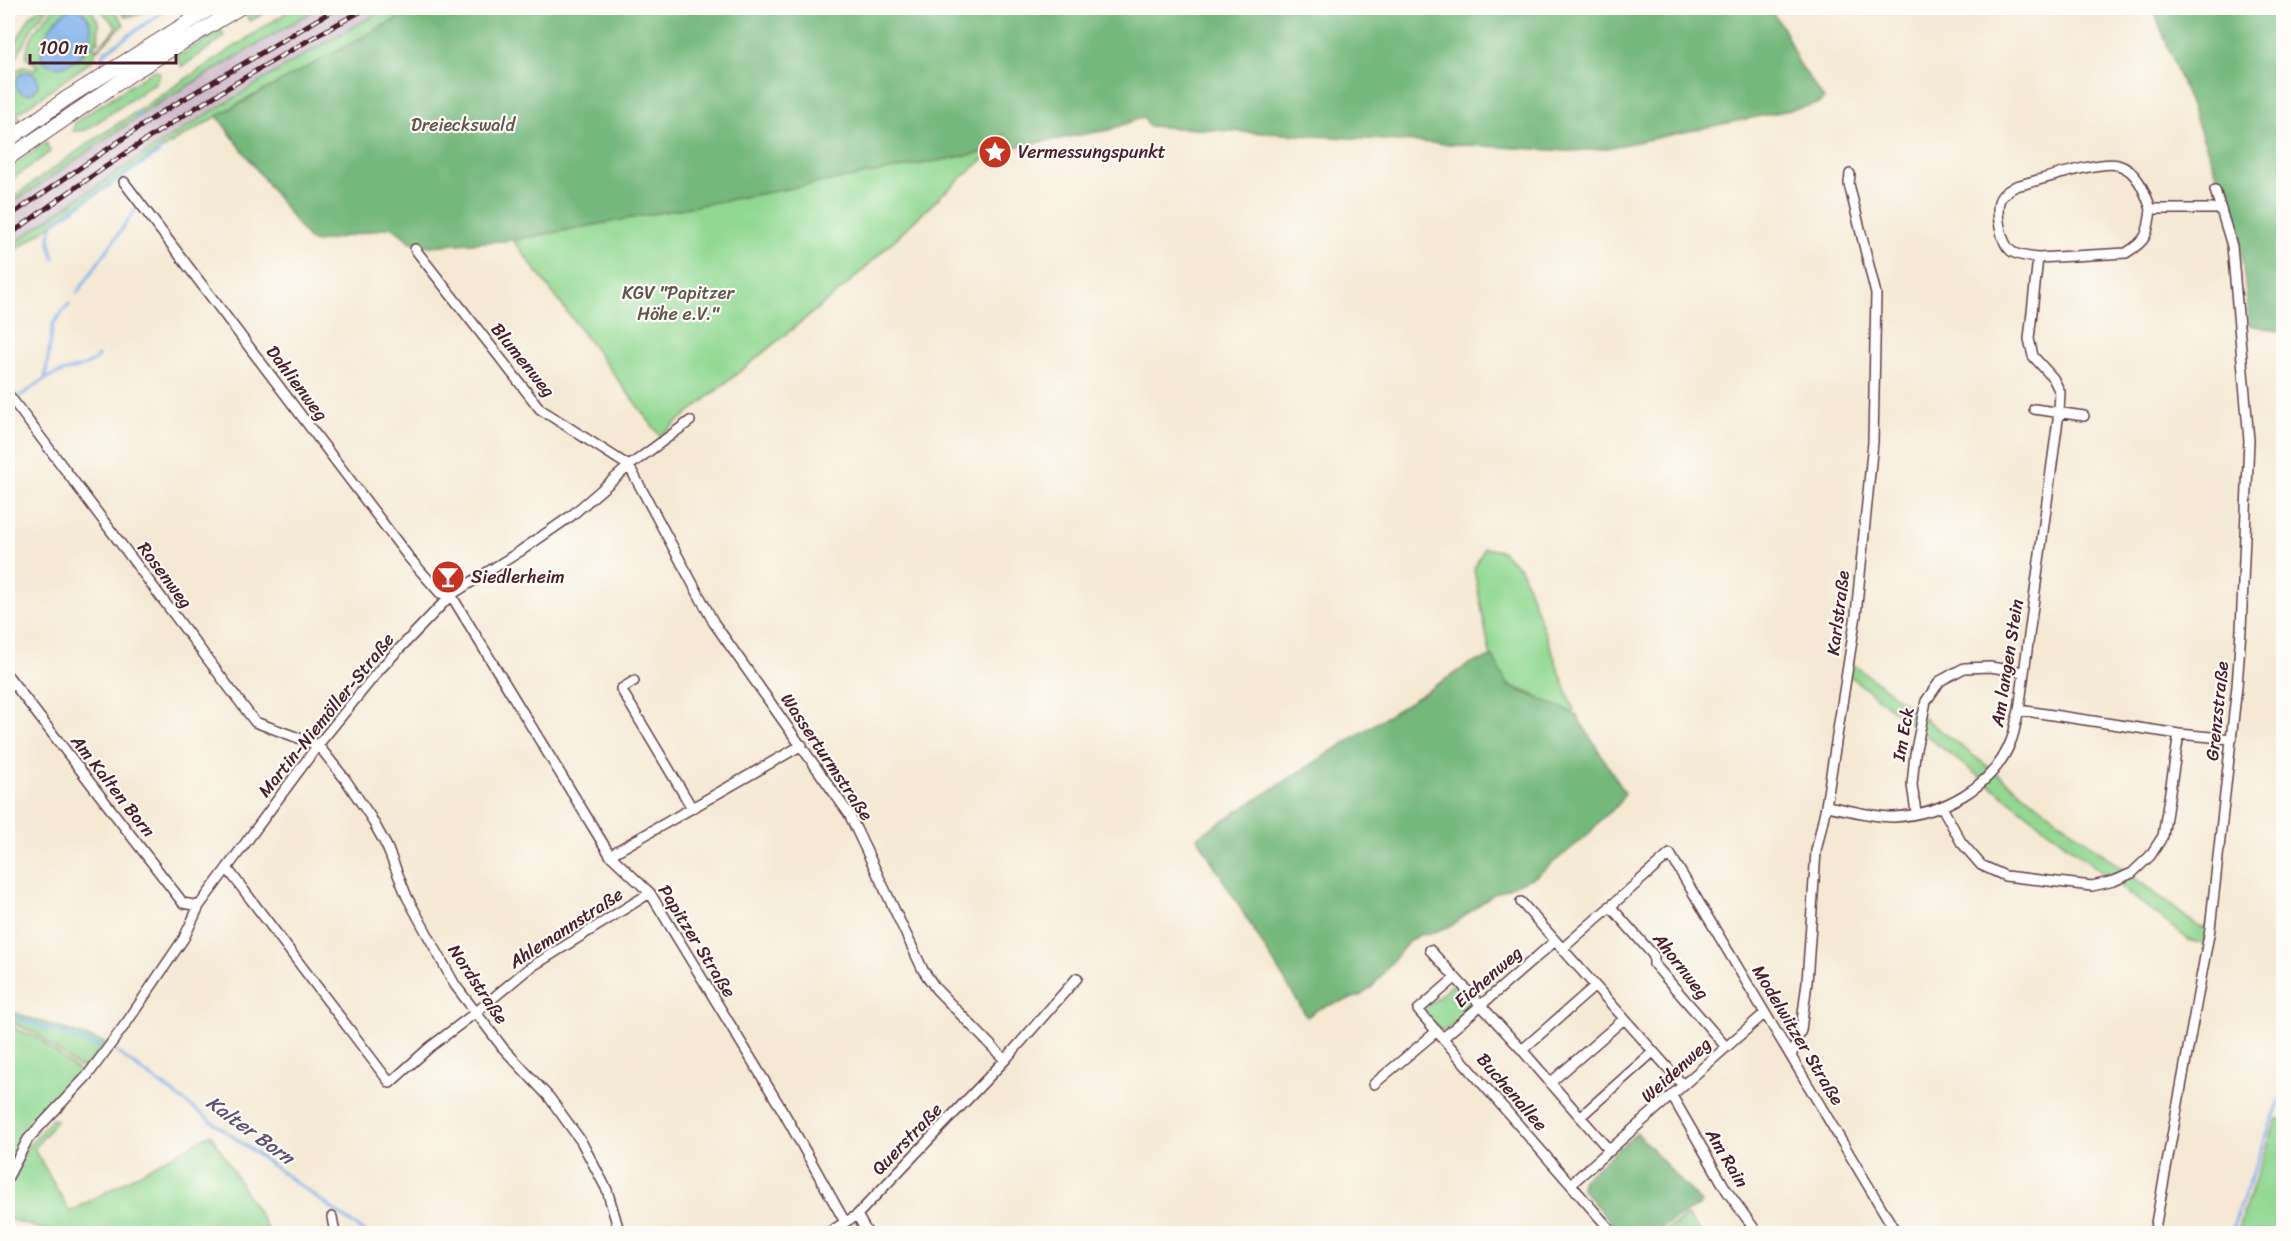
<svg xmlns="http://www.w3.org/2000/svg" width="2291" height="1241" viewBox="0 0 2291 1241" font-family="Sriracha,sans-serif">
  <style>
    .industrial { fill: #d0bdcc }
    .green { fill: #91d892; stroke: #6e7c5e; stroke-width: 1.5 }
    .forest { fill: #74b87c; stroke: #5f6c54; stroke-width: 1.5 }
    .water { fill: #83b2ed; stroke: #66688c; stroke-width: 1.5 }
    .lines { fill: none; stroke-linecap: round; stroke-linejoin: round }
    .stream { stroke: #83b2ed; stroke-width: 3 }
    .minor-casing { stroke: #643d44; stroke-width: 12 }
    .primary-casing { stroke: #643d44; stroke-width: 16 }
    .minor { stroke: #fff; stroke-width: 9 }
    .primary { stroke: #fff; stroke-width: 14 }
    .rail-casing { stroke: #4a1f2b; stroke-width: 5 }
    .rail { stroke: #fdfcf7; stroke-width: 3; stroke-dasharray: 9; stroke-linecap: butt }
    .labels { text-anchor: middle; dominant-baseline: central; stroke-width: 4.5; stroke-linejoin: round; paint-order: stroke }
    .park-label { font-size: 18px; fill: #5f564a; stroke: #fdfcf7 }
    .poi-label { font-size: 18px; fill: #4a1f2b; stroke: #fdfcf7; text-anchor: start }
    .street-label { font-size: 18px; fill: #4a1f2b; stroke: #fdfcf7 }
    .water-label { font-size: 20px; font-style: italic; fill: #5e526f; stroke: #fdfcf7 }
  </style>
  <rect width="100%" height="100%" fill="#fdfcf7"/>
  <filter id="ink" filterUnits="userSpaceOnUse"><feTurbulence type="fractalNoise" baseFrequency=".0167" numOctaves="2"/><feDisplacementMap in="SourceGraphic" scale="12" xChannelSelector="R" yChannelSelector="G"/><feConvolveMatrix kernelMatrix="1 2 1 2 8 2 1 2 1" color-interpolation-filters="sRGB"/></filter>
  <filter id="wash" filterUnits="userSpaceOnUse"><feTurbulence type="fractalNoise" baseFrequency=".008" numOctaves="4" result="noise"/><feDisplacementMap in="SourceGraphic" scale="24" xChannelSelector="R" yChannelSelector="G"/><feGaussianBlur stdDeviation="1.35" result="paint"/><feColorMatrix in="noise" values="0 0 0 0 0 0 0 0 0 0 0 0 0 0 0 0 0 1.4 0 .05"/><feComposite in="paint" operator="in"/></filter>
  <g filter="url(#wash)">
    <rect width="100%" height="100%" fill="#f5e9d3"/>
    <path class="industrial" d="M 318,8 L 387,8 L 246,88 L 186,126 L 132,161 L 8,247 L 8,206 L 154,106 Z"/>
    <path class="green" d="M 40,8 L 49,8 L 33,26 L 8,73 L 8,55 L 30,17 Z
      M 55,8 L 90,8 L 99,23 L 98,42 L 92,46 L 97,49 L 115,30 L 116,26 L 99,8 L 112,8 L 124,24 L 95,52 L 93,60 L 17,114 L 22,122 L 8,132 C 8,116 2,75 21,68 C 26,66 30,67 34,70 L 38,66 L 27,59 C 23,40 44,20 55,8 Z
      M 257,8 L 273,8 L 250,21 L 245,14 Z
      M 293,8 L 318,8 L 154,106 L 8,206 L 8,201 L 89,143 Z
      M 387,8 L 422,8 L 407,13 L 296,74 L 248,98 L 157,152 L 8,255 L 8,247 C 131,160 255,81 387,8 Z
      M 221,30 L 224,37 L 182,67 L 177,57 Z
      M 154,70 L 160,73 L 155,83 L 86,130 L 73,131 L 75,122 Z
      M 46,142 L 50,152 L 8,182 L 8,170 Z
      M 985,152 L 986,157 L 944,193 L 848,284 L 660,436 L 513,240 Z
      M 1484,548 L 1501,551 L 1521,569 L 1574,710 L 1565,717 L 1538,697 L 1495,679 L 1474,569 Z
      M 1849,661 L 2199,927 L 2210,929 L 2207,945 L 2189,940 L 1847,674 Z
      M 1452,985 L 1457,986 L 1473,1002 L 1472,1008 L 1448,1029 L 1441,1030 L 1425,1013 L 1427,1007 Z
      M 8,1011 L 105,1043 L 86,1068 L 77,1066 L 37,1034 L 8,1021 Z
      M 8,1026 L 38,1038 L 81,1073 L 23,1140 L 8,1168 Z
      M 52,1119 L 57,1120 L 34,1149 L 70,1212 L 211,1134 L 270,1233 L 54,1233 L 8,1219 L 8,1185 L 29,1145 Z
      M 2277,1119 L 2284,1119 L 2279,1233 L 2236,1233 Z
      M 1687,1216 L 1701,1233 L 1661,1233 Z"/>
    <path class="forest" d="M 118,8 L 149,8 L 138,15 L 125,17 Z
      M 422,8 L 1764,8 C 1785,20 1788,43 1799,63 C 1807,76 1816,87 1824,99 L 1818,104 L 1603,149 L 1568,151 L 1148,126 L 1144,117 L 1108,130 L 1012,147 L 1011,139 L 1004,134 L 1001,151 L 995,152 L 989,148 L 985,152 L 513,240 L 430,246 L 411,242 L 392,227 L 317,242 L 309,240 L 217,116 L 407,13 Z
      M 2153,8 L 2283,8 L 2283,332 L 2250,325 L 2239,237 L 2232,205 L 2218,177 Z
      M 1493,657 L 1508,686 L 1567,710 L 1577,716 L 1625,793 L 1617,806 L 1602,818 L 1588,835 L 1536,876 L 1492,895 L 1453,925 L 1428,934 L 1421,934 L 1408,942 L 1372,987 L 1360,996 L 1320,1008 L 1307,1017 L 1197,837 L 1471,663 Z
      M 1637,1133 L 1702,1204 L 1665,1225 L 1656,1233 L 1620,1233 L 1581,1188 L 1583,1179 Z"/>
    <path class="water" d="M 76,8 C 113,25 76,84 42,61 C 38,41 56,11 76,8 Z
      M16 83a11 11 0 1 1 22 0a11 11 0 1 1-22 0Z"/>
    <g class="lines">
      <path class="stream" d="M 89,44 L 92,45
        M 103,59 L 102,56 L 106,51 L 168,8
        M 137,112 L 140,117
        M 54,258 C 49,244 47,233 56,220 L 159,153 L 160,149
        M 77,293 L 136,209
        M 45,379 C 58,370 93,368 98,356
        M 17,398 L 45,379 L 53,324 L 69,304
        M 8,1015 L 101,1047
        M 115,1051 L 367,1234
        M 2230,1234 L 2284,1089"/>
    </g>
  </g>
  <g filter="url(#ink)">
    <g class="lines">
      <defs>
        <path id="minor" d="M 124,182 L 410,559 L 440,593 L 451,595
          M 2151,209 C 2148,233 2148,240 2126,253 L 2038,258 C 2030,257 2017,256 2011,251 C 2001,243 1996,214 1999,202 C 2001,194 2009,190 2016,186 C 2038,181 2099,160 2118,165 C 2137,170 2145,192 2151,209 L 2221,209
          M 415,249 L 540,409 L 629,466 L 714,623 L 849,814 L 923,970 L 936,989 L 1005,1060
          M 8,394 L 255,722 L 318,745 L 345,779 L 370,816 L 387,847 L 407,897 L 455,985 L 503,1048 L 549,1097 L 581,1141 L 607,1190 L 620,1234
          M 2034,409 L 2084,416
          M 451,595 L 610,855 L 650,893 L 784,1113 L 845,1222
          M 8,676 L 183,903 L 199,906
          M 634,681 L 621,689 L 692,808
          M 2019,710 L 2179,734 L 2232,739
          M 1826,806 C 1845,809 1876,818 1894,817 C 1941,814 1993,788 2011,741 C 2015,731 2016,720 2019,710 L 2059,412 L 2060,392 L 2053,378 L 2033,356 L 2029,339 L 2038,258
          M 1942,807 L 1961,842 L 1981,865 L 2005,876 L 2092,886 L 2114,881 L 2132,873 L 2150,856 L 2163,836 L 2179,734
          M 1916,812 L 1912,785 L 1915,754 L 1926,701 L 1940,681 L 1964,668 L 1990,667 L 2023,672
          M 610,855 L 802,745
          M 227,868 L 390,1083 L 430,1047 L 475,1013 L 528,969 L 650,893
          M 1521,902 L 1683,1085
          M 1610,906 L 1654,956 L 1654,964 L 1726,1047
          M 1563,948 L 1670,854 L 1897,1234
          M 1430,950 L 1522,1050 L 1610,1151
          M 1455,978 L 1418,1010 L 1614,1234
          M 1443,1038 L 1555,941
          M 1522,1050 L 1595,986
          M 1792,1054 L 1801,1030 L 1807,982 L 1816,851 L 1826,806 L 1856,615 L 1873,442 L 1876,294 L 1849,184 L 1850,174
          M 1550,1083 L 1624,1019
          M 1374,1084 L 1437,1031
          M 1672,1096 L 1727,1191 L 1758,1234
          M 1580,1117 L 1653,1052
          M 8,1177 L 28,1139 L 87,1076 L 127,1022 L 184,938 L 199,906 L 227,868 L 318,745 L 380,669 L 451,595 L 519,552 L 571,516 L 629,466 L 690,421
          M 1571,1184 L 1765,1013
          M 857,1215 L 868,1234
          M 332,1217 L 335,1234
          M 826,1234 L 857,1215 L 1005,1060 L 1077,978
          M 2154,1234 L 2210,929 L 2237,686 L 2241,630 L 2249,440 L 2232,246 L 2215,190"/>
        <path id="primary" d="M 8,140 L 67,98 L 211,8
          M 8,158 L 134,72 L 239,8"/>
      </defs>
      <use href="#minor" class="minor-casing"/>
      <use href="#primary" class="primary-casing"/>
      <use href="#minor" class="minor"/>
      <use href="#primary" class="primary"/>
      <defs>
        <path id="rail" d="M 8,217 L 162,112 L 337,8
          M 8,236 C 122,152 242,75 367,8"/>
      </defs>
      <use href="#rail" class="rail-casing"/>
      <use href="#rail" class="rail"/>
    </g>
  </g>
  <defs>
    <symbol id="sight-disc" viewBox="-11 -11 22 22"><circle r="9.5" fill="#c8321e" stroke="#fdfcf7"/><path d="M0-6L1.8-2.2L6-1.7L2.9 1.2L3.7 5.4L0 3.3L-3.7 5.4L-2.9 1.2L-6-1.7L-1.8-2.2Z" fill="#fff"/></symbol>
    <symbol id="bar-disc" viewBox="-11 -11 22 22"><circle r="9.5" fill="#c8321e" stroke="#fdfcf7"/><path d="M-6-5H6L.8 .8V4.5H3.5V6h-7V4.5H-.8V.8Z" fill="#fff"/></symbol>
  </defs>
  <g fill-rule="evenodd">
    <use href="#sight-disc" x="976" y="133" width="38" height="38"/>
    <use href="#bar-disc" x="429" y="558" width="38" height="38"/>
  </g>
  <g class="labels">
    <g class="park-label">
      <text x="463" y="125">Dreieckswald</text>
      <text x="678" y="293">KGV "Papitzer<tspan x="678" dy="21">Höhe e.V."</tspan></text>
    </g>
    <g class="poi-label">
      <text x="1018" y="152">Vermessungspunkt</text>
      <text x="471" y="577">Siedlerheim</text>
    </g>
    <g class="street-label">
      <text transform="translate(523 360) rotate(51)">Blumenweg</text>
      <text transform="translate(297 383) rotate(53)">Dahlienweg</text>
      <text transform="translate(165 575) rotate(53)">Rosenweg</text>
      <text transform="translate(1838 613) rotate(-83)">Karlstraße</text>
      <text transform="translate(2007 663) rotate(-81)">Am langen Stein</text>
      <text transform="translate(2217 711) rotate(-84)">Grenzstraße</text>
      <text transform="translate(326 715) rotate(-51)">Martin-Niemöller-Straße</text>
      <text transform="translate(1903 734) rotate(-80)">Im Eck</text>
      <text transform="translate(827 757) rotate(56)">Wasserturmstraße</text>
      <text transform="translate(113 786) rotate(52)">Am Kalten Born</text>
      <text transform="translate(566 928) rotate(-33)">Ahlemannstraße</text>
      <text transform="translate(697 941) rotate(58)">Papitzer Straße</text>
      <text transform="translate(1681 966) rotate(52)">Ahornweg</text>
      <text transform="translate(1488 977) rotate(-41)">Eichenweg</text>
      <text transform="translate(478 984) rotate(56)">Nordstraße</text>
      <text transform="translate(1798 1035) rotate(59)">Modelwitzer Straße</text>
      <text transform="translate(1676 1070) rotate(-42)">Weidenweg</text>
      <text transform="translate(1512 1092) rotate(49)">Buchenallee</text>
      <text transform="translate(907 1139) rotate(-46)">Querstraße</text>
      <text transform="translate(1727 1158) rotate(59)">Am Rain</text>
    </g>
    <g class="water-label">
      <text transform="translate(250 1130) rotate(36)">Kalter Born</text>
    </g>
  </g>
  <rect width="2291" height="1241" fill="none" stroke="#fdfcf7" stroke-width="30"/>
  <path d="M30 54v9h146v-9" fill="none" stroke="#4a1f2b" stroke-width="3"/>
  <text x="39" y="54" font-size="18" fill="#4a1f2b" stroke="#fdfcf7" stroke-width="4.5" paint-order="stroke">100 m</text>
</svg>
